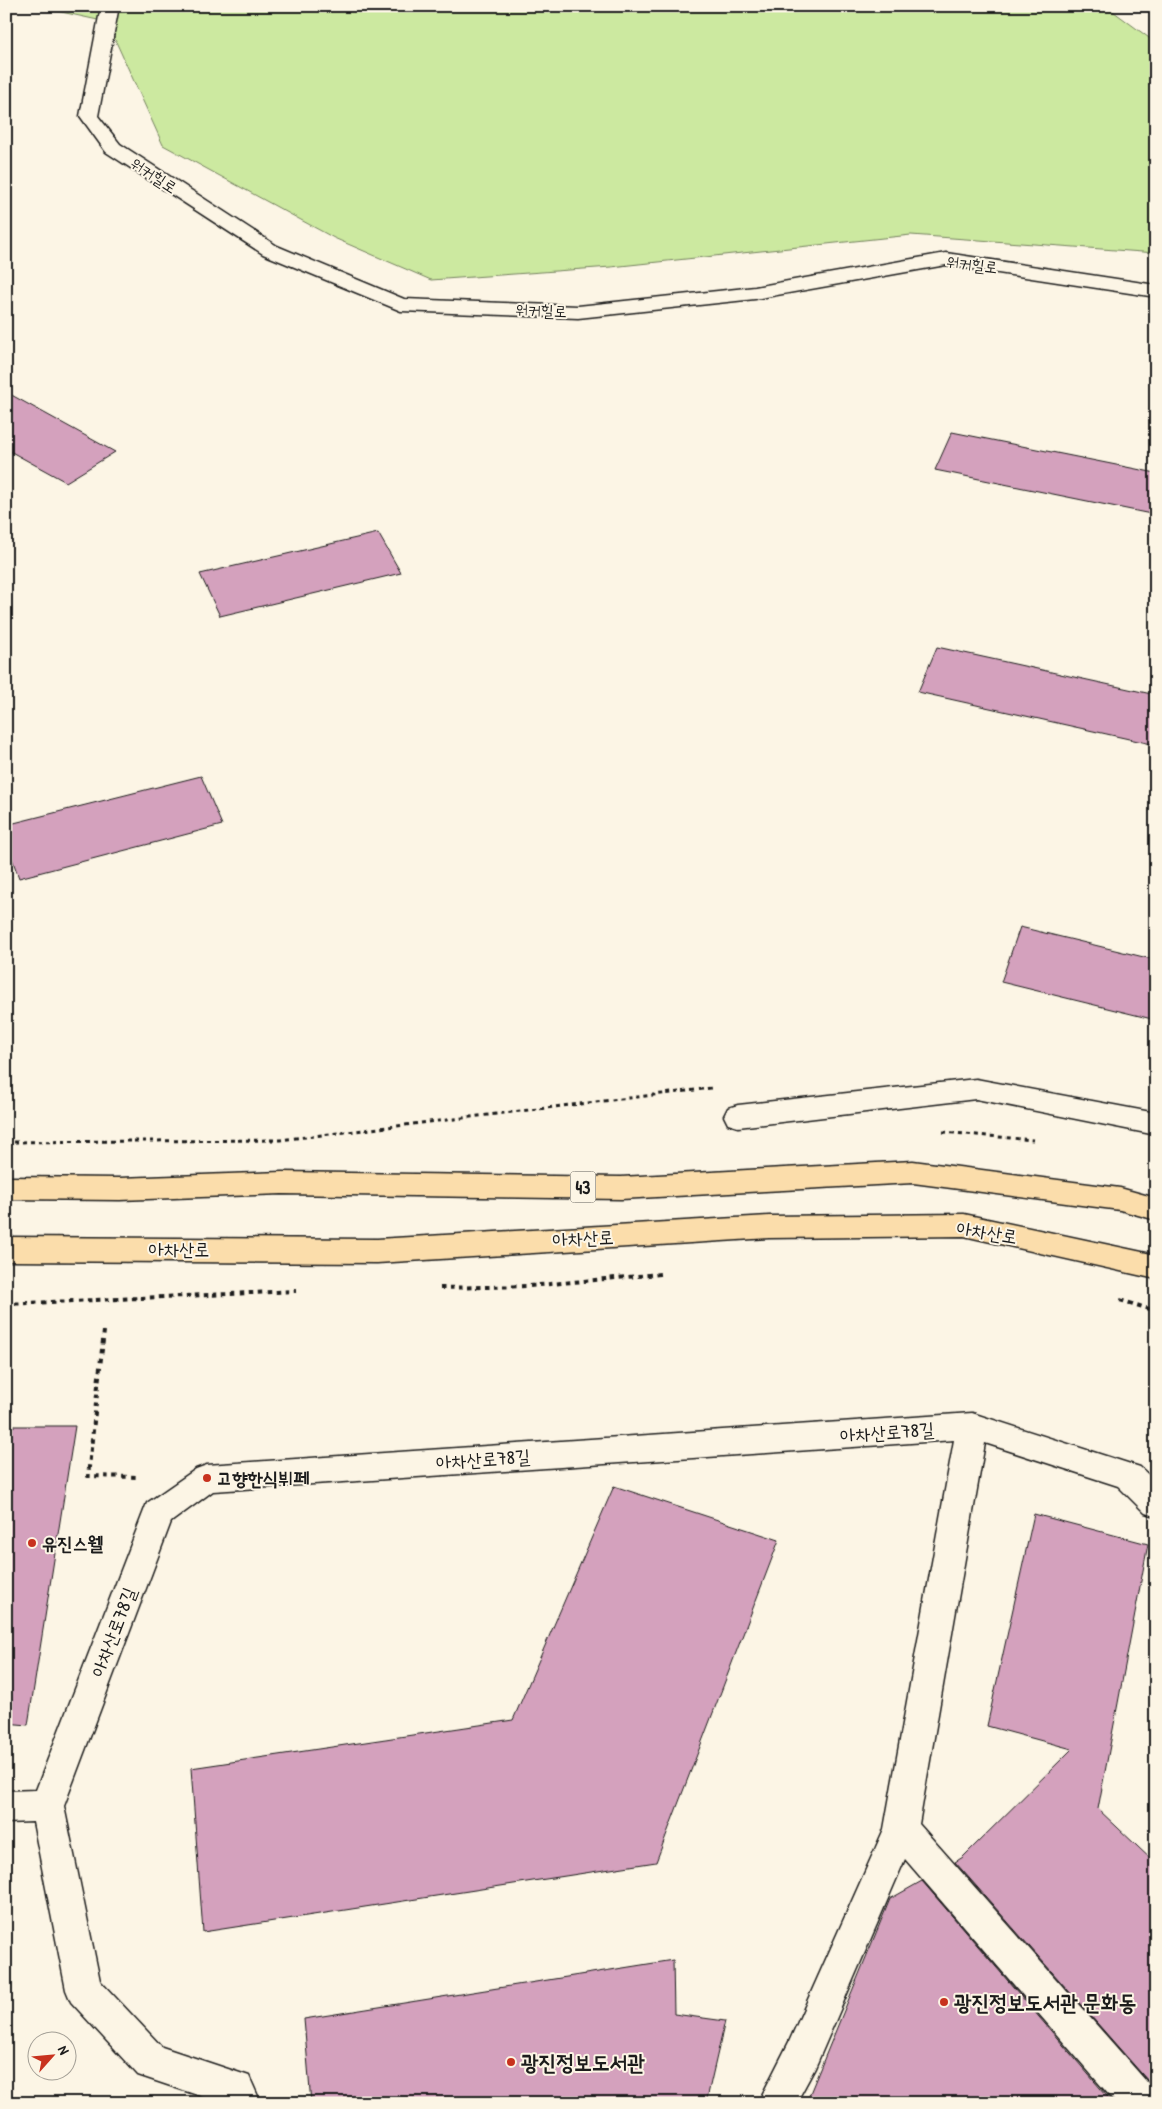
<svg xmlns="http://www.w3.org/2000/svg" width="1162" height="2109" viewBox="0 0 1162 2109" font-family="'Patrick Hand','Poor Story',sans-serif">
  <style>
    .green { fill: #cce9a0; stroke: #74825e }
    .building { fill: #d4a1bd; stroke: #1c1c1c }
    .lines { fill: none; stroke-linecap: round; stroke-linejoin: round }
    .minor-casing { stroke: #1c1c1c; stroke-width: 3 }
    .major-casing { stroke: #1c1c1c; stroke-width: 3 }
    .path-far1 { stroke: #1c1c1c; stroke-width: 3; stroke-dasharray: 4 4; stroke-linecap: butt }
    .path { stroke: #1c1c1c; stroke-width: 4; stroke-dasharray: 4.5 4.5; stroke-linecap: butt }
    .minor { fill: #fcf5e5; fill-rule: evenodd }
    .major { fill: #fbddab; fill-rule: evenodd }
    .poi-dot { fill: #c8321e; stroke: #fcf5e5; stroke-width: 2 }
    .labels { text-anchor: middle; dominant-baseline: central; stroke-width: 4; stroke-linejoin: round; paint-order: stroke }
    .far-street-label { font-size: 16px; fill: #1c1c1c; stroke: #fcf5e5 }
    .shield { fill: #fcf5e5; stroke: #5f5d58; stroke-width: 1 }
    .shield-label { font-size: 18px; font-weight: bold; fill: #1c1c1c }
    .street-label { font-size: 19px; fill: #1c1c1c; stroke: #fcf5e5 }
    .poi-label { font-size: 19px; font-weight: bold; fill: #1c1c1c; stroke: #fcf5e5; text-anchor: start }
    .near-poi-label { font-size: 22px; font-weight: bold; fill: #1c1c1c; stroke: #fcf5e5; text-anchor: start }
  </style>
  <rect width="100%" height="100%" fill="#fcf5e5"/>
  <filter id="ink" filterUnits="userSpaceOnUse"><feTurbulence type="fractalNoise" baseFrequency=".02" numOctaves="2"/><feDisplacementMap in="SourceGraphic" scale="10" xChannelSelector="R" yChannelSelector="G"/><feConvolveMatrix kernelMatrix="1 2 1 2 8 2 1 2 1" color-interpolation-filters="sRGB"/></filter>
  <g filter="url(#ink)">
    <path class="green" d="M 34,6 L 1106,6 L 1156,43 L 1156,253 L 911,235 L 611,267 L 431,280 L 334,238 L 163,145 L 107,22 Z"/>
    <path class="building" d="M 6,392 L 115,452 L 66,482 L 6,449 Z
      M 952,432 L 1156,473 L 1156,515 L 935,470 Z
      M 378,533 L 401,573 L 220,616 L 200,574 Z
      M 937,647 L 1156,695 L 1156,745 L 918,692 Z
      M 201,776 L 222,825 L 19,878 L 6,842 L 6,825 Z
      M 1020,927 L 1156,960 L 1156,1020 L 1001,982 Z
      M 6,1426 L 75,1426 L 28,1725 L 6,1723 Z
      M 614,1486 L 779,1540 L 656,1862 L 203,1932 L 191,1768 L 513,1720 Z
      M 1034,1514 L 1148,1544 L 1098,1809 L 1156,1864 L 1156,2090 L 955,1862 L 963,1857 L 1072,1749 L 987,1726 Z
      M 922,1881 L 1113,2103 L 806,2103 L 890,1899 Z
      M 673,1960 L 674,2014 L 725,2021 L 706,2103 L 311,2103 L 304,2019 Z"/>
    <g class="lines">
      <defs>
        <path id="minor" d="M 101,6 L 119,6 L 98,116 L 120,144 L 277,246 L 404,299 L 578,306 L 755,287 L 946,253 L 1156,285 L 1156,297 L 946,265 L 755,299 L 578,318 L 401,311 L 263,254 L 106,152 L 80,116 Z
          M 976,1079 L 1156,1113 L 1156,1135 L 976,1099 L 738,1127 L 728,1124 L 724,1116 L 728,1108 L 738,1105 Z
          M 972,1413 L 1140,1467 L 1156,1482 L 1156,1516 L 1145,1513 L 1118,1486 L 985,1443 L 919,1824 L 1154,2090 L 1156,2103 L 1116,2103 L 905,1859 L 815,2068 L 796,2103 L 758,2103 L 789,2042 L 884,1829 L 954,1440 L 213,1491 L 171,1522 L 64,1806 L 100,1981 L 162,2047 L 249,2076 L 261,2103 L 221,2103 L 138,2075 L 71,2002 L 66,1990 L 33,1822 L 6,1823 L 6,1791 L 36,1790 L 147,1503 L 196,1469 L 207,1465 Z"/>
        <path id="major" d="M 913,1161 L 1120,1188 L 1156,1198 L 1156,1220 L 1120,1210 L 913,1183 L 621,1199 L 282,1194 L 120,1200 L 6,1199 L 6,1177 L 120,1178 L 282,1172 L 621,1177 Z
          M 964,1214 L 1156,1255 L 1156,1279 L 964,1236 L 769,1238 L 377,1263 L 6,1261 L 6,1237 L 377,1239 L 769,1216 Z"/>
      </defs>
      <use href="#minor" class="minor-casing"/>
      <use href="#major" class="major-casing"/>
      <path class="path-far1" d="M 943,1132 L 1033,1140
        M 6,1142 L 280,1140 L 712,1088"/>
      <path class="path" d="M 440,1288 L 529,1286 L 660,1274
        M 1120,1300 L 1156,1311
        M 6,1304 L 296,1291
        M 104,1331 L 88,1476 L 139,1477"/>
      <use href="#minor" class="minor"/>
      <use href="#major" class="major"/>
    </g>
  </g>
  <g class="poi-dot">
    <circle cx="207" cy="1478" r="5"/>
    <circle cx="32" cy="1543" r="5"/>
    <circle cx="944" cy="2002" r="5"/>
    <circle cx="511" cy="2062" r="5"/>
  </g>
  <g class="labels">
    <g class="far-street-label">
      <text transform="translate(154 175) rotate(33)">워커힐로</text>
      <text transform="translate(972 264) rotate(7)">워커힐로</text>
      <text transform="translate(541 310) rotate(2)">워커힐로</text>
    </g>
    <rect class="shield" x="570.5" y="1171.5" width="25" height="31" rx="4"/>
    <g class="shield-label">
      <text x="583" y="1187">43</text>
    </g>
    <g class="street-label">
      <text transform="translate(987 1232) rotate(9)">아차산로</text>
      <text transform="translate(583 1238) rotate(-3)">아차산로</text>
      <text x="179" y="1249">아차산로</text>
      <text transform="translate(887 1432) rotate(-4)">아차산로78길</text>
      <text transform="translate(483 1459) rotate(-4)">아차산로78길</text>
      <text transform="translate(113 1632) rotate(-69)">아차산로78길</text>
    </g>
    <g class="poi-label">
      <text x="217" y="1478">고향한식뷔페</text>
      <text x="42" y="1543">유진스웰</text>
    </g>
    <g class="near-poi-label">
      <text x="954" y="2002">광진정보도서관 문화동</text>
      <text x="521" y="2062">광진정보도서관</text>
    </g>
  </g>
  <rect width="1162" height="2109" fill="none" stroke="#fcf5e5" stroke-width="25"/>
  <rect x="12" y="12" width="1137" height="2084" fill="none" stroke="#1c1c1c" stroke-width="2" filter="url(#ink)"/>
  <g transform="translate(52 2056) rotate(63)"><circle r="24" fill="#fcf5e5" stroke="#a29e95"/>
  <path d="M0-4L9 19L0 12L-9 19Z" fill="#c8321e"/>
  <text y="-8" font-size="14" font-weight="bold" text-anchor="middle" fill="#1c1c1c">N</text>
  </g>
</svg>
